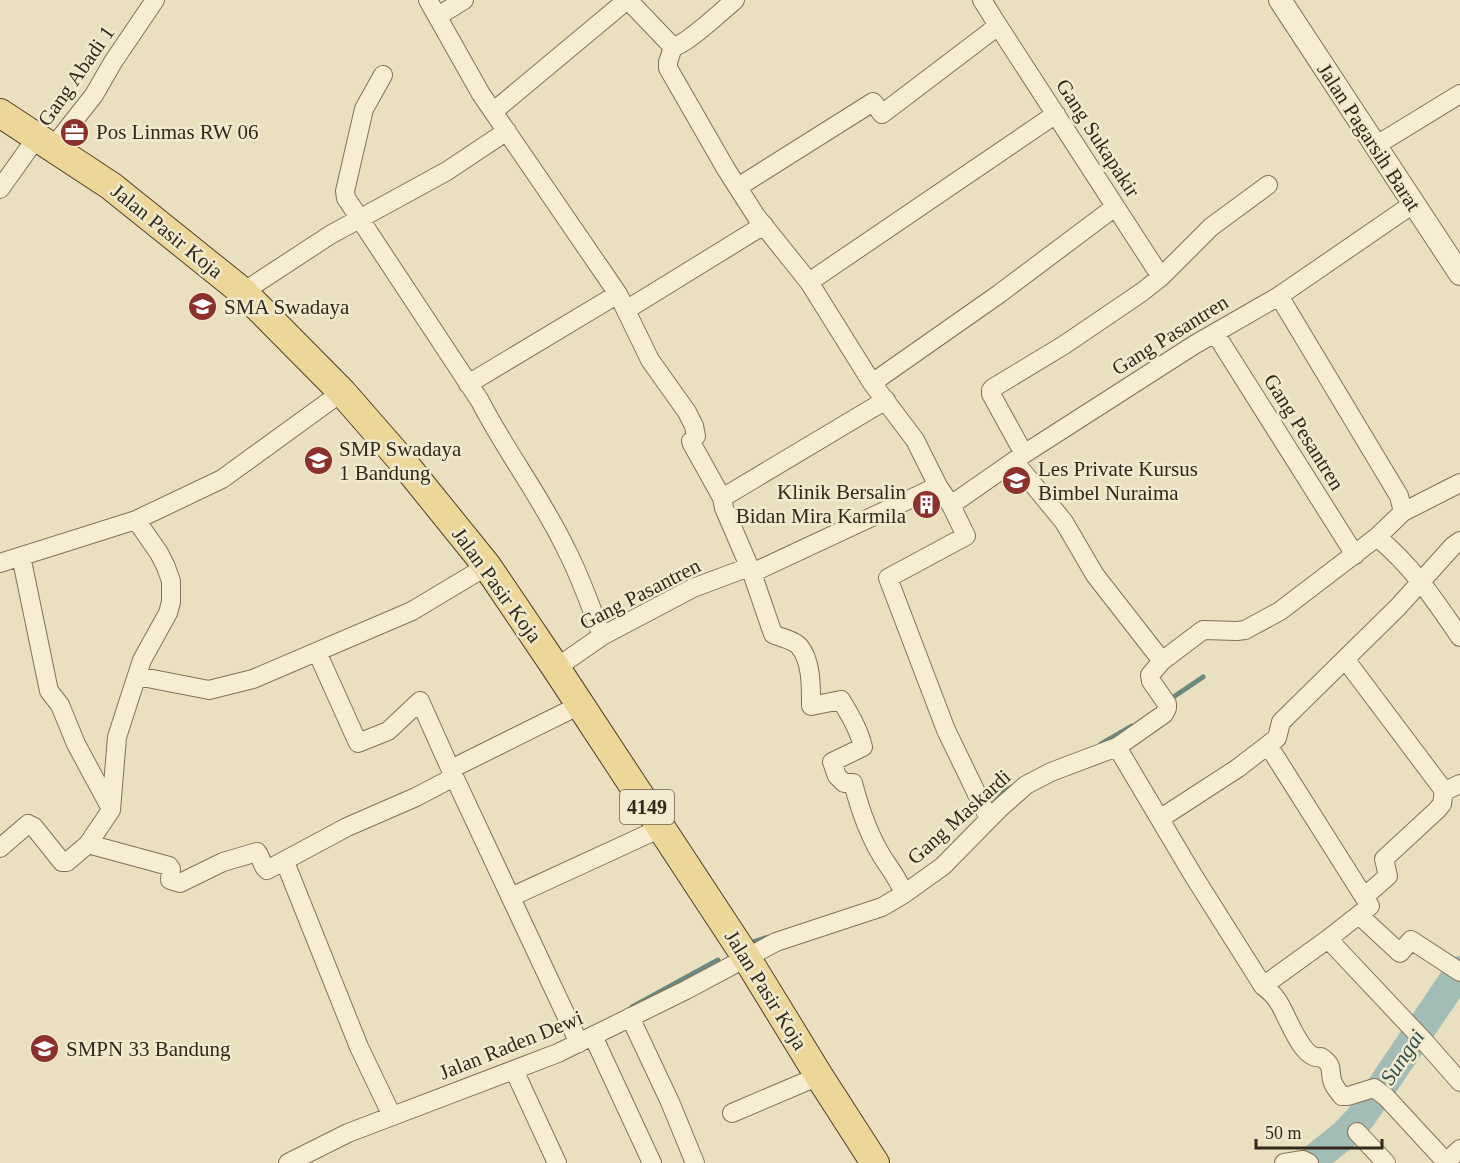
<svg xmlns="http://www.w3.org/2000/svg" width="1460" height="1163" viewBox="0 0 1460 1163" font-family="'Times New Roman',serif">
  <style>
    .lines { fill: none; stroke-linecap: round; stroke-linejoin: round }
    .stream { stroke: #6a8983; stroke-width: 5 }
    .river { stroke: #a2bdb6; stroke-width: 30 }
    .minor-casing { stroke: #827159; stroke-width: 20 }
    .tertiary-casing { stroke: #827159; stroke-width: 24 }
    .primary-casing { stroke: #503f2d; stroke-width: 30 }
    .minor { stroke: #f6edd2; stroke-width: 18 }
    .tertiary { stroke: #f6edd2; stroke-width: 22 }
    .primary { stroke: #ecd798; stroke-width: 28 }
    .labels { text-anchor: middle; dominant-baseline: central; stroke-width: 5; stroke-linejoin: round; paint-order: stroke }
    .shield { fill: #f2eace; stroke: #6c6251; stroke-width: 1.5 }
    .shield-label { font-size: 20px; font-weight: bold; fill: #32281c }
    .street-label { font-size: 21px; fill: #32281c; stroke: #f2eace }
    .poi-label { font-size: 21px; fill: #32281c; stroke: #f2eace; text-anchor: start }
    .water-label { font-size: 22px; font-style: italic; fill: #2c5151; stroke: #f2eace }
  </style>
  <rect width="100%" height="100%" fill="#eae0bf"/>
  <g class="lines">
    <path class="stream" d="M 1169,700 L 1203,677
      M 1101,744 L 1132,726
      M 994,803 L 1005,791 L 1014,786
      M 750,943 L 768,937
      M 632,1007 L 718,960"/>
    <path class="river" d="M 1313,1163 L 1313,1160 L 1344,1135 L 1361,1117 L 1460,971"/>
    <defs>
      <path id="minor" d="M 428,0 L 481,94 L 618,294 L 650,360 L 687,412 L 694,426 L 696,436 L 691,441 L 692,444 L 722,498 L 724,508 L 752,573 L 773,634 C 781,638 794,640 799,646 C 812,661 811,688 811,706 L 841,700 C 850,715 859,730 863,747 L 832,762 L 837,776 L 844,783 L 853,783 C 860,810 868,834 883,858 C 891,870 899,880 904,894
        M 628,0 L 673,47
        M 438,16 L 464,0
        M 997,24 L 1161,277
        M 673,47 L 668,62 L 668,68 L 726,169 L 756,216 L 809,282 L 872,383 L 915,440 L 938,486 L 951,505 L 966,536 L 888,578 L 946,730 L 989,819
        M 673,47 C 686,45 723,10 735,0
        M 383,75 L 364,109 L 345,191 L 346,198 L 480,401 C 506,452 542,498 567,551 C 581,578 591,608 602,636
        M 494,111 L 627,0
        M 1375,146 L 1460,94
        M 53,147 L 94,95 L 113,62 L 155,0
        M 738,187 L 873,102 L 882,114 L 990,32 L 997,24 L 982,0
        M 0,189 L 37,137
        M 809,282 L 1056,114
        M 243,292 L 330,235 L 447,171 L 507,131
        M 1279,296 L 1399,496 L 1403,512
        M 626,310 L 764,225
        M 1215,333 L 1355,555
        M 872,383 L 999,294 L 1115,207
        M 468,384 L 618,294
        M 1024,454 L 991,394 L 991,390 L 993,388 L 1064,345 L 1142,292 L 1161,277 L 1211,227 L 1268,185
        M 1014,461 L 1064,522 L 1095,575 L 1162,661
        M 722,498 L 886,400
        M 951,505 L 1024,454 L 1194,345 L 1279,296 L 1413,204
        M 1377,537 C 1413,567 1434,599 1460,637
        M 21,556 L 49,691 L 60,705 L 76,744 L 111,809
        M 0,563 L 136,520 L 222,479 L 342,392
        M 752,573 L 938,486
        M 317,652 L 358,743 L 388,731 L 420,701 L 450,768 L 579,1043
        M 1345,659 L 1442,788 L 1447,790 L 1460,784
        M 556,668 L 602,636 L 693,588 L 749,567
        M 137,676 L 209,690 L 253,679 L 412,611 L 487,566
        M 1268,745 L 1364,897
        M 1117,747 L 1193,875 L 1263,986 C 1270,991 1275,996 1279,1003 C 1288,1017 1302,1061 1321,1057 C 1336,1067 1328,1072 1333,1083 C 1335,1088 1339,1092 1342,1096 L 1348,1096 L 1374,1088 L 1386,1097 L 1446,1162
        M 450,768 L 455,767 L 580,705
        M 1161,818 L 1238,768 L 1277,738 L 1281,722 L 1398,607 L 1453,546 L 1460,541
        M 88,844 L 169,866 L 171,869 L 170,880 L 180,883 L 223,862 L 257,852 C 262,858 261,865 267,870 L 347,827 L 416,797 L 454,777
        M 0,848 L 28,824 L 34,827 L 62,862 L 67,862 L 88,844 L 111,810 L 117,737 L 142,660 L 168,613 L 171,602 L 171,581 L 166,567 L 159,553 L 136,520
        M 285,862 L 359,1047 L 392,1116
        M 511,897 L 661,828
        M 1360,916 L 1400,953 L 1411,940 L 1460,972
        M 1328,939 L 1424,1041 L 1460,1082
        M 1263,986 L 1328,939 L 1370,906 L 1364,897 L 1388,876 L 1384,859 L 1437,810 L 1442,804 L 1444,790
        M 630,1017 L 670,1102 L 695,1163
        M 593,1036 L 652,1163
        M 514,1070 L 557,1163
        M 732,1113 L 819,1076
        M 1357,1132 L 1386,1163
        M 288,1163 L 348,1133 L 558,1053 L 686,990 L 776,942 L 882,907 L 904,894 L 943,866 L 1000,808 L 1026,785 L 1051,772 L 1117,747 L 1164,714 L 1167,708 L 1167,704 L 1151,681 L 1150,675 L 1162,661 L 1203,630 L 1237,631 L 1245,630 L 1280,611 L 1377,537 L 1403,512 L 1460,483
        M 1284,1163 L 1303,1160 L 1309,1163
        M 1445,1163 L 1460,1149"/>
      <path id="tertiary" d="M 1280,0 L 1460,274"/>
      <path id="primary" d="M 0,113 L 111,186 L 243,292 L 342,392 L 403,462 L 487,566 L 556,668 L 746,957 L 819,1076 L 875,1163"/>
    </defs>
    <use href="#minor" class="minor-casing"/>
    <use href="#tertiary" class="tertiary-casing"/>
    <use href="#primary" class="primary-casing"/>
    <use href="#minor" class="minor"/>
    <use href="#tertiary" class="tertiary"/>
    <use href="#primary" class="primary"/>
  </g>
  <defs>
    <symbol id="office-disc" viewBox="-11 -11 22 22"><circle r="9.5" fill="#8d312d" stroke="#f2eace"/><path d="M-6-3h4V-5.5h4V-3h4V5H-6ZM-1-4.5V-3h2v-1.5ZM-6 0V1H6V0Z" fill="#fff"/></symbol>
    <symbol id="school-disc" viewBox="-11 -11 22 22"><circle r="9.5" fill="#8d312d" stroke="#f2eace"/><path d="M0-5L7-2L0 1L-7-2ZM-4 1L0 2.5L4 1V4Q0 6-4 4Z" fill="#fff"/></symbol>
    <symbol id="building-disc" viewBox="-11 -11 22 22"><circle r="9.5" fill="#8d312d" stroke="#f2eace"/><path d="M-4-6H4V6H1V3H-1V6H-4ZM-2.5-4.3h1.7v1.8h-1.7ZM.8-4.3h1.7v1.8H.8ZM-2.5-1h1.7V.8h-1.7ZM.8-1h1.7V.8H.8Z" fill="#fff"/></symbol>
  </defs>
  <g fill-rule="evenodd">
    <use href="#office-disc" x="58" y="116" width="33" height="33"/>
    <use href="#school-disc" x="186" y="290" width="33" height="33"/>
    <use href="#school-disc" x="302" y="444" width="33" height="33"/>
    <use href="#school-disc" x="1000" y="464" width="33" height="33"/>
    <use href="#building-disc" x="910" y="488" width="33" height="33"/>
    <use href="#school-disc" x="28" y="1032" width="33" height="33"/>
  </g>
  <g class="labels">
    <rect class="shield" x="620" y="790" width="54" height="34" rx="4.5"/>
    <g class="shield-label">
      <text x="647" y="807">4149</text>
    </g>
    <g class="street-label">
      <text transform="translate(76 76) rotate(-55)">Gang Abadi 1</text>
      <text transform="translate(1369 137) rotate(57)">Jalan Pagarsih Barat</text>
      <text transform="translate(1098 138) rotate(57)">Gang Sukapakir</text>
      <text transform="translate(167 231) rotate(39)">Jalan Pasir Koja</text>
      <text transform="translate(1170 335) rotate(-32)">Gang Pasantren</text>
      <text transform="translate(1304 432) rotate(58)">Gang Pesantren</text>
      <text transform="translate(497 585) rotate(54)">Jalan Pasir Koja</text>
      <text transform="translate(640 594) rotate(-27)">Gang Pasantren</text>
      <text transform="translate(959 817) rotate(-42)">Gang Maskardi</text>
      <text transform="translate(766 990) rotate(58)">Jalan Pasir Koja</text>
      <text transform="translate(511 1045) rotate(-22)">Jalan Raden Dewi</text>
    </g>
    <g class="poi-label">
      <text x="96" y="132">Pos Linmas RW 06</text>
      <text x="224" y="307">SMA Swadaya</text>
      <text x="339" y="449">SMP Swadaya<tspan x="339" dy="24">1 Bandung</tspan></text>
      <text x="1038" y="469">Les Private Kursus<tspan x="1038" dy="24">Bimbel Nuraima</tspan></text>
      <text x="906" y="492" text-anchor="end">Klinik Bersalin<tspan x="906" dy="24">Bidan Mira Karmila</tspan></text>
      <text x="66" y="1049">SMPN 33 Bandung</text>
    </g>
    <g class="water-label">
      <text transform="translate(1402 1057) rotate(-56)">Sungai</text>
    </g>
  </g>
  <path d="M1256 1139v9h126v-9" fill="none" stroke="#32281c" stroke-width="3"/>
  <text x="1265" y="1139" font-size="18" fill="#32281c" stroke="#f2eace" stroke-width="4.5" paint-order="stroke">50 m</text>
</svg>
